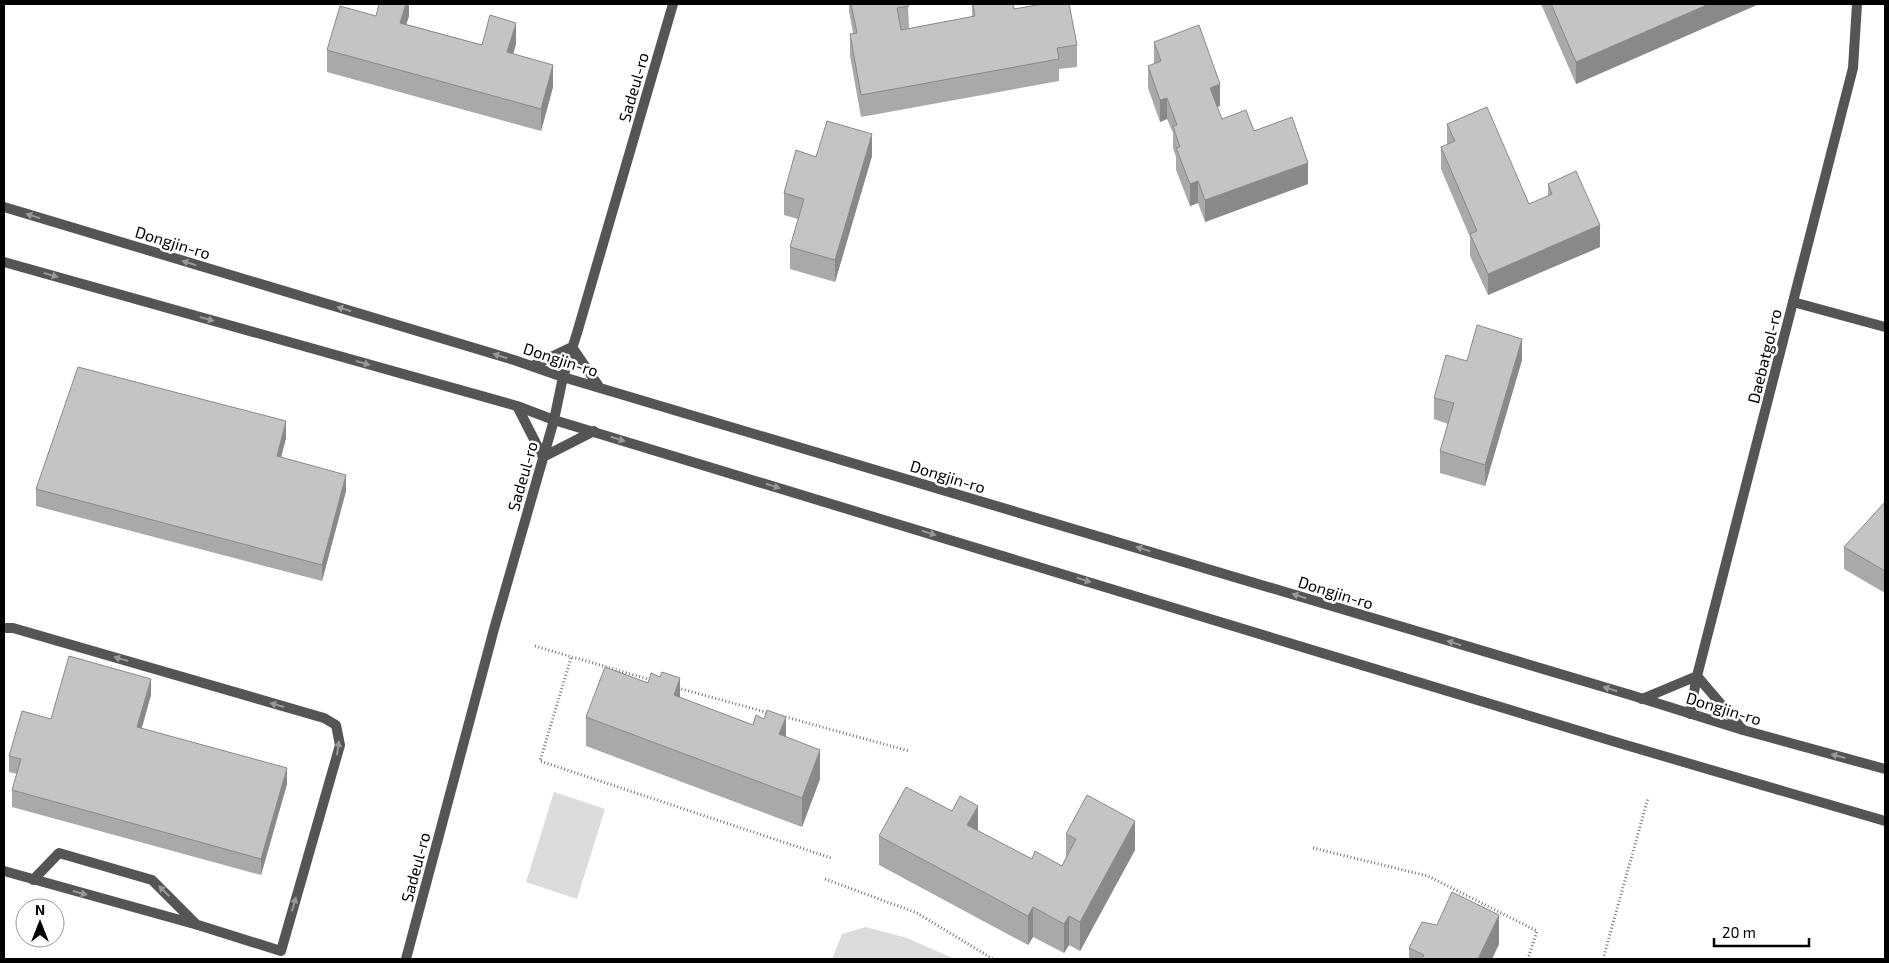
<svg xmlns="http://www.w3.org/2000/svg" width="1889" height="963" viewBox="0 0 1889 963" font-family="'Exo 2',sans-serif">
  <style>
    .green { fill: #dcdcdc }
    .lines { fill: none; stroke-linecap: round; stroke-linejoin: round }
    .path { stroke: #777; stroke-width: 3; stroke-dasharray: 1 2.5; stroke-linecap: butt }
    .service { stroke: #555; stroke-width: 10 }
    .minor { stroke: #555; stroke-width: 10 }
    .tertiary { stroke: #555; stroke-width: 10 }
    .wall { fill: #a9a9a9 }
    .shaded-wall { fill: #898989 }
    .building { fill: #c4c4c4; stroke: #898989 }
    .oneway { fill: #999 }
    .labels { text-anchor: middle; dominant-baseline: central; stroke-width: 5; stroke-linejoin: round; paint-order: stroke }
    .street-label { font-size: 16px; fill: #000; stroke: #fff }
  </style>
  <rect width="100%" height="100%" fill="#fff"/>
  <path class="green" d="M 554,792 L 605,809 L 577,899 L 526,882 Z
    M 866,927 L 907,938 L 955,959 L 832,959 L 842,934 Z"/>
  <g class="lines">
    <path class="path" d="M 535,646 L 651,680
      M 571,658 L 540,761 L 831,858
      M 678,688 L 769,713
      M 782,716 L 909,751
      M 1313,848 L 1428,876 L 1537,931 L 1528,959
      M 825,879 L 917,913 L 993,959
      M 1603,959 L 1648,798"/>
    <path class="service" d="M 1793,302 L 1885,327
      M 4,628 L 13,628 L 324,718 L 336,725 L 340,745 L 281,951 L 198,925 L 4,871
      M 33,880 L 59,853 L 152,880 L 197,925"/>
    <path class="minor" d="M 1642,699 L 1697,676 L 1743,730
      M 1690,714 L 1697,676 L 1853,68 L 1857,4"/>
    <path class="tertiary" d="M 4,207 L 514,360 L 563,377 L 1634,696 L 1743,730 L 1885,769
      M 4,262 L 517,406 L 554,420 L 1619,743 L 1885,821
      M 532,366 L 572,347 L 600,388
      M 517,406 L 543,457 L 594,431
      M 406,959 L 494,629 L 554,420 L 563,377 L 577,333 L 673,4"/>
  </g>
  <path class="wall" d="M 409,4 L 409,16 L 406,24 L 482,45 L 516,44 L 513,54 L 553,87 L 541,131 L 327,72 L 327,50 L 376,16 Z
    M 849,4 L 908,4 L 909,28 L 901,30 L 972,17 L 972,4 L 1013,4 L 1014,9 L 1077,45 L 1077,67 L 1059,69 L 1059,81 L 861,117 L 850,56 L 850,34 L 853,33 L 849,11 Z
    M 1541,4 L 1759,4 L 1576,84 Z
    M 1154,42 L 1220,106 L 1217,107 L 1222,119 L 1254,131 L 1308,184 L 1205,222 L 1198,203 L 1190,206 L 1176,170 L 1176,157 L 1173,148 L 1173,133 L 1167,119 L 1160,122 L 1148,88 L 1148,66 L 1154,64 Z
    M 1447,124 L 1529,204 L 1548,196 L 1548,184 L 1600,247 L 1488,295 L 1470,256 L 1470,237 L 1441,169 L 1441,147 L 1447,145 Z
    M 872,156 L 835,282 L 790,269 L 790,247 L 798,219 L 784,215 L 784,193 L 816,157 Z
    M 1522,360 L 1485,486 L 1440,473 L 1440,451 L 1448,424 L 1434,419 L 1434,398 L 1467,361 Z
    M 286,438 L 281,457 L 346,491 L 322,581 L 36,506 L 36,489 Z
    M 1885,502 L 1885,593 L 1844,569 L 1844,547 Z
    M 151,695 L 142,728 L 287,784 L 261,875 L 12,807 L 12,790 L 17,774 L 9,772 L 9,756 L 51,719 Z
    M 680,698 L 786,737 L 820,779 L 802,827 L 586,746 L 586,717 Z
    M 978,831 L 1032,859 L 1062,866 L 1066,857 L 1066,834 L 1135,850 L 1080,951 L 1069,945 L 1064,953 L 1033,937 L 1028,945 L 879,865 L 879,836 Z
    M 1499,944 L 1492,959 L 1409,959 L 1409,948 Z"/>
  <path class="shaded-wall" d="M 406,4 L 409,4 L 409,16 L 400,45 L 400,23 Z
    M 1709,4 L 1759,4 L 1576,84 L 1576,62 Z
    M 516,23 L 516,44 L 507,74 L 507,52 Z
    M 553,65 L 553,87 L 541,131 L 541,109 Z
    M 1220,84 L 1220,106 L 1210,109 L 1210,88 Z
    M 1167,98 L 1167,119 L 1160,122 L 1160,100 Z
    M 872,134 L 872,156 L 835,282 L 835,260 Z
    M 1308,163 L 1308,184 L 1205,222 L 1205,200 Z
    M 1198,181 L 1198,203 L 1190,206 L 1190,184 Z
    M 1600,225 L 1600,247 L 1488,295 L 1488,274 Z
    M 1522,339 L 1522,360 L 1485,486 L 1485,465 Z
    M 286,421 L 286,438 L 277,473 L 277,456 Z
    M 346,475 L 346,491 L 322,581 L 322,565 Z
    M 680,678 L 680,708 L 674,695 Z
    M 151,679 L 151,695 L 137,743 L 137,727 Z
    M 786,717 L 786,746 L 779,734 Z
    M 820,750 L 820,779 L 802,827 L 802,798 Z
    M 287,768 L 287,784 L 261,875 L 261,859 Z
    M 978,806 L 978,835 L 967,825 Z
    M 1135,821 L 1135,850 L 1080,951 L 1080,922 Z
    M 1033,907 L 1033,937 L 1028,945 L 1028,916 Z
    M 1499,915 L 1499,944 L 1492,959 L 1478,959 Z
    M 1069,916 L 1069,945 L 1064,953 L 1064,924 Z"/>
  <path class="building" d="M 379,4 L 406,4 L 400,23 L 482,45 L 490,15 L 516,23 L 507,52 L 553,65 L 541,109 L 327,50 L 340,6 L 376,16 Z
    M 851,4 L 908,4 L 909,6 L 897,8 L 901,30 L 975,16 L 973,4 L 1013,4 L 1014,9 L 1043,4 L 1069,4 L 1077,45 L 1057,48 L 1059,59 L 861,95 L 850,34 L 857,33 Z
    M 1551,4 L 1709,4 L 1576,62 Z
    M 1199,25 L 1220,84 L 1210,88 L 1222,119 L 1246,110 L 1254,131 L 1292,117 L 1308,163 L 1205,200 L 1198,181 L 1190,184 L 1176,148 L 1180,147 L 1173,126 L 1177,125 L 1167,98 L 1160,100 L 1148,66 L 1161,61 L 1154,42 Z
    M 1487,107 L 1529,204 L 1552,194 L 1548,184 L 1576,171 L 1600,225 L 1488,274 L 1470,234 L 1477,231 L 1441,147 L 1455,141 L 1447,124 Z
    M 827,121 L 872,134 L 835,260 L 790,247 L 804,199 L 784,193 L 796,150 L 816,157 Z
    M 1477,325 L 1522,339 L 1485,465 L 1440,451 L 1454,403 L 1434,398 L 1446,355 L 1467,361 Z
    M 78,367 L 286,421 L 277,456 L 346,475 L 322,565 L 36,489 Z
    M 1885,502 L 1885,571 L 1844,547 Z
    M 69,656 L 151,679 L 137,727 L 287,768 L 261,859 L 12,790 L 21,759 L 9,756 L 22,711 L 51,719 Z
    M 605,667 L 648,683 L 651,673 L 660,677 L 662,672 L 680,678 L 674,695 L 753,725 L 756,715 L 764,719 L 767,710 L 786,717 L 779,734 L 820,750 L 802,798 L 586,717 Z
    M 906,787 L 952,811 L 960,796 L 978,806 L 967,825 L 1032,859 L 1035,851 L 1062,866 L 1076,839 L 1066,834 L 1087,795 L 1135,821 L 1080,922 L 1069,916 L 1064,924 L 1033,907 L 1028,916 L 879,836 Z
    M 1452,892 L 1499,915 L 1478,959 L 1422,959 L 1424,955 L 1409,948 L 1422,922 L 1437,925 Z"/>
  <defs><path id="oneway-solid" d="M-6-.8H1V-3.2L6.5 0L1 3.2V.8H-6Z" transform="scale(1.25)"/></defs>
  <g class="oneway">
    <use href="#oneway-solid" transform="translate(33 216) rotate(-163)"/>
    <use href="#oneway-solid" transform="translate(189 263) rotate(-163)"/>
    <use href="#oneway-solid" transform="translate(51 275) rotate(16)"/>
    <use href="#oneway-solid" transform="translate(344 309) rotate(-163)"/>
    <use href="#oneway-solid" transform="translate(207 319) rotate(16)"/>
    <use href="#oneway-solid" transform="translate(500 356) rotate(-163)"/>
    <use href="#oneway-solid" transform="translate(363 363) rotate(16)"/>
    <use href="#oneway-solid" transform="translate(618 439) rotate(17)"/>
    <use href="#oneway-solid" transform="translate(773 486) rotate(17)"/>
    <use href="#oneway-solid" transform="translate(929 533) rotate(17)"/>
    <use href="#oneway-solid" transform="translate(1143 549) rotate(-163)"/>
    <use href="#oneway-solid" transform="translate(1084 580) rotate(17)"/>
    <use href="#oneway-solid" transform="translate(1299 596) rotate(-163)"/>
    <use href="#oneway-solid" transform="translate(1454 643) rotate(-163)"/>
    <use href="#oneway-solid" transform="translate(121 659) rotate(-164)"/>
    <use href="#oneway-solid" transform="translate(1610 689) rotate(-163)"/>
    <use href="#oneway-solid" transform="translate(277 705) rotate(-164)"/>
    <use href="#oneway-solid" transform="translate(338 748) rotate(-82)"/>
    <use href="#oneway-solid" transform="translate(1838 756) rotate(-165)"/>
    <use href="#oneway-solid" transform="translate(164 891) rotate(-135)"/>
    <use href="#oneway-solid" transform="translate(80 893) rotate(15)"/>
    <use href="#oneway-solid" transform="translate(294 904) rotate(-74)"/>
  </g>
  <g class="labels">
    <g class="street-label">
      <text transform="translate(633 87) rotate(-74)">Sadeul-ro</text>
      <text transform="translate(173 242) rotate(17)">Dongjin-ro</text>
      <text transform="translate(1764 356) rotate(-76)">Daebatgol-ro</text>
      <text transform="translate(561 359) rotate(18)">Dongjin-ro</text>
      <text transform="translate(522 476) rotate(-74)">Sadeul-ro</text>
      <text transform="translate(948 476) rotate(17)">Dongjin-ro</text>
      <text transform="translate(1336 592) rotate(17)">Dongjin-ro</text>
      <text transform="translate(1724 708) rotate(17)">Dongjin-ro</text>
      <text transform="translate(415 867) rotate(-75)">Sadeul-ro</text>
    </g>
  </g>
  <rect width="1889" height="963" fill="none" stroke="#000000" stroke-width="10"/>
  <g transform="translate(40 923)"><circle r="24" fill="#ffffff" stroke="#999999"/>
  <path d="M0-4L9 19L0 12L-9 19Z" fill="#000000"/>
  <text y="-8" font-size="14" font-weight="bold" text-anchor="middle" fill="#000000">N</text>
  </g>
  <path d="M1714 938v8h95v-8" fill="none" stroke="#000000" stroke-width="2.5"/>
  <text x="1722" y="938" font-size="15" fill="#000000" stroke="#ffffff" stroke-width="4" paint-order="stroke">20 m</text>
</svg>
